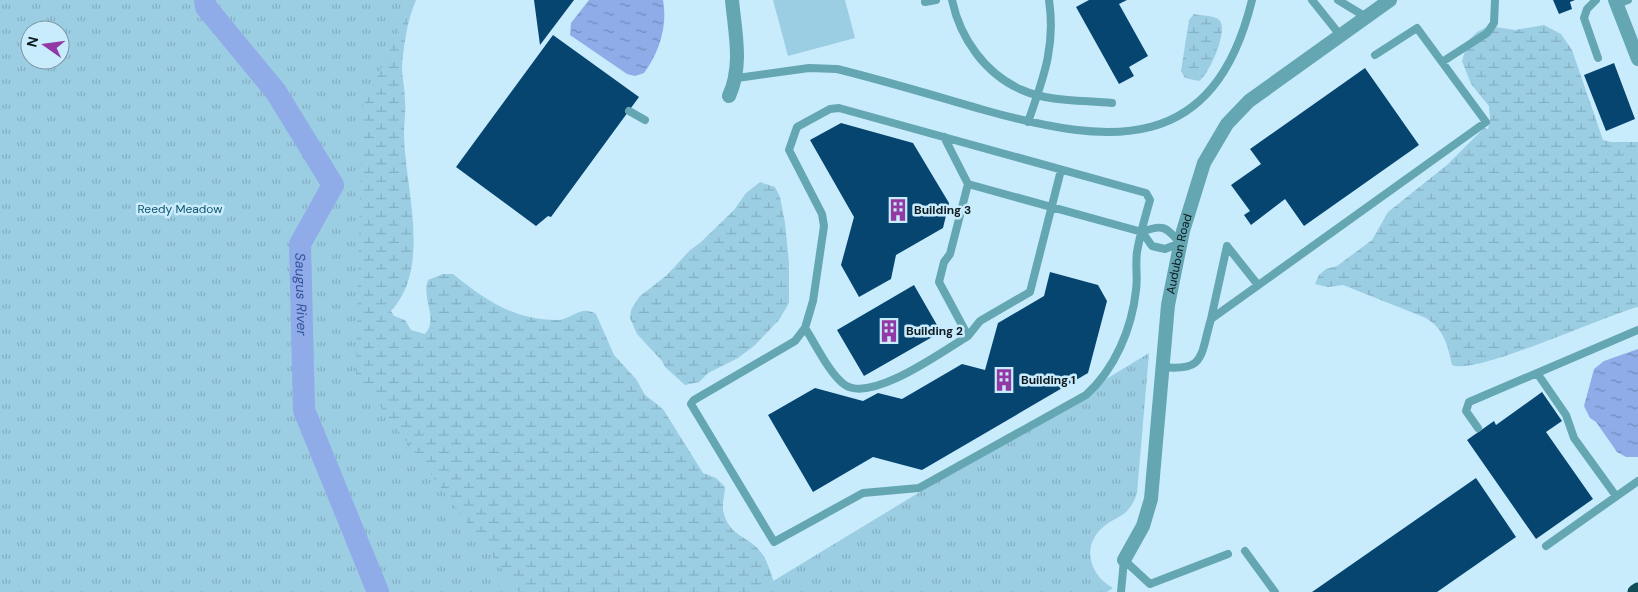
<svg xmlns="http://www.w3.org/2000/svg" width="1638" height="592" viewBox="0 0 1638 592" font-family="'DM Sans',sans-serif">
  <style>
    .wetland { fill: url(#wetland-marsh); fill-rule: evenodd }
    .park { fill: url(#park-tufts); fill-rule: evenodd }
    .pitch { fill: #9bcde3 }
    .water { fill: url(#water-ripples) }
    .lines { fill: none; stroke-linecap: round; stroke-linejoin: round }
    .river { stroke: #8fabe8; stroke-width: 22 }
    .building { fill: #074571 }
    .service { stroke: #64a6b1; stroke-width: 8 }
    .minor { stroke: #64a6b1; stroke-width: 14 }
    .motorway { stroke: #104e57; stroke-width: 15 }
    .labels { text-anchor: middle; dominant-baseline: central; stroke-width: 5; stroke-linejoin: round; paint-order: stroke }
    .park-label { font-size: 12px; fill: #13556d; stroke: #c9ecfd }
    .poi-label { font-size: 12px; font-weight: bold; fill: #0d1a20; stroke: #c9ecfd; text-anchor: start }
    .street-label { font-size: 12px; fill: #0d1a20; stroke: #c9ecfd }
    .water-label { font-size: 14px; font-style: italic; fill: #33529b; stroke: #c9ecfd }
  </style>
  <defs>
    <pattern id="wetland-marsh" width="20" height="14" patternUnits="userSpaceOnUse" patternTransform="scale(1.25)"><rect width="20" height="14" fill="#9bcde3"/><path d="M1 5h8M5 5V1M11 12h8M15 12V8" fill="none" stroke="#84afc2"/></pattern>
    <pattern id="park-tufts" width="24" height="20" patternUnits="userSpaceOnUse" patternTransform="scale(1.25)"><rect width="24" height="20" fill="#9bcde3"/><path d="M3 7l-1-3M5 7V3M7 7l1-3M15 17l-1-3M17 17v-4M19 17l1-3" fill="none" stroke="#84afc2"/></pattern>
    <pattern id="water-ripples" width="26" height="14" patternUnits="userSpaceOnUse" patternTransform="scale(1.25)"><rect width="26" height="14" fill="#8fabe8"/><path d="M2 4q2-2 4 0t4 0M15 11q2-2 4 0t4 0" fill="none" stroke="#738abc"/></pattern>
  </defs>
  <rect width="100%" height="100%" fill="#c9ecfd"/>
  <path class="wetland" d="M 0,0 L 416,0 C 407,21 404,44 402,66 C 402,78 405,89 405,101 C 406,112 404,123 404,135 C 405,189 432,267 391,311 L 394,316 L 405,320 L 411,330 L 425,334 C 439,318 421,299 428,280 L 443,274 L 453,274 C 485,300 514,320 557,320 C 572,320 580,304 596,314 L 614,355 L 636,379 L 645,395 L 663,409 L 703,473 L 716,478 L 725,487 C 725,494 722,503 723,510 C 729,539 749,534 763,555 C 770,566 772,580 778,592 L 348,592 L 60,147 ZM 30,30 L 60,30 L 60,60 L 30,60 Z
    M 1194,14 C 1201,16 1216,15 1220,21 C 1228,31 1209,75 1199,81 L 1185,78 L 1181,71 L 1189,20 Z
    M 1544,25 L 1561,34 L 1572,50 L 1603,140 L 1611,142 L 1638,142 L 1638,307 C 1606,315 1474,376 1452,365 C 1448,346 1444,329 1426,318 L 1343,285 L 1328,287 L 1315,284 L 1319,275 L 1326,269 L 1337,266 L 1372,240 L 1388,212 L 1447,165 L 1484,128 L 1488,129 L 1490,120 L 1489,106 L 1471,84 L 1462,61 L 1468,41 L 1477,32 L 1489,26 L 1515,30 Z
    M 760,182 L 775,187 L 780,197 L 785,223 L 789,263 L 789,303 L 779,320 L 754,346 L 738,358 L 708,373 L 699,382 L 685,385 L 665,367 L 662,361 L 637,334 L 630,318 L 631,310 L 639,297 L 667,275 L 690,250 L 700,243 L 734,210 L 746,193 Z"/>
  <path class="park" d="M 0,0 L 414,0 L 362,108 L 356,374 L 519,592 L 0,592 ZM 30,30 L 60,30 L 60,60 L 30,60 Z
    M 1149,353 L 1137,493 C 1128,520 1116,514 1100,530 C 1081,550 1092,577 1113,588 L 1107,592 L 755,592 Z"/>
  <path class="pitch" d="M 773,0 L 845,0 L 855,38 L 788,56 Z"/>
  <path class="water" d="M 589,0 L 663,0 C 668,26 659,53 644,73 L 635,76 L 627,74 L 570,35 L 571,23 Z
    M 1638,349 L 1638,457 L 1626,457 L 1617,452 L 1596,422 L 1590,418 L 1584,406 L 1594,369 L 1604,361 Z"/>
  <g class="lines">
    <path class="river" id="s1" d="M 205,0 L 206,7 L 276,92 L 333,185 L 300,244 L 304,410 L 378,592"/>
  </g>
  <path class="building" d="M 534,0 L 574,0 L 540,45 Z
    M 1089,0 L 1127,0 L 1119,4 L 1148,56 L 1129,67 L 1134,76 L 1119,84 L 1076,7 Z
    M 1553,0 L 1575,0 L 1570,2 L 1572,9 L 1559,14 Z
    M 553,35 L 639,97 L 551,217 L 548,216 L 536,226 L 456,167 Z
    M 1614,63 L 1635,119 L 1606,131 L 1584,75 Z
    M 1365,68 L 1419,145 L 1304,226 L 1285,199 L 1251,225 L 1244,215 L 1250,211 L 1231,185 L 1261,164 L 1250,149 Z
    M 841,123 L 913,143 L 949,203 L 943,228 L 896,255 L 891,279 L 859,297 L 841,265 L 854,217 L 810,140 Z
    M 1050,272 L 1098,285 L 1107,301 L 1088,373 L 922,470 L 873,457 L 813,492 L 768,415 L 815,388 L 863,401 L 878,393 L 902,399 L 962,364 L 985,370 L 998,323 L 1044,296 Z
    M 914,285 L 941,332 L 864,376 L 837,330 Z
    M 1542,392 L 1562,421 L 1546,432 L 1593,499 L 1536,539 L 1467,440 L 1494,421 L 1496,425 Z
    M 1476,478 L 1516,537 L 1437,592 L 1312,592 Z"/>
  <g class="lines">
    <path class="service" d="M 952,0 C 960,38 985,74 1022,90 C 1049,102 1084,100 1112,103
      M 1312,0 L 1340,35
      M 1338,0 L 1366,17
      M 1596,0 L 1587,9 L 1584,18 L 1598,58
      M 925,2 L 936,0
      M 1617,4 L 1628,0
      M 1442,62 L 1487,33 L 1494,23 L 1495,0
      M 737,78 L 809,68 L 837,69 C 886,81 935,96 984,110 C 1112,146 1214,155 1252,0
      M 839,108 L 1146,193 L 1150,200 C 1145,217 1140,235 1137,252 C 1135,265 1138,278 1136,290 C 1132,328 1115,369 1086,395 L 919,488 L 863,493 L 774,542 L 691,404 L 694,400 L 795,341 L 805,328 L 813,301 L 824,226 L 822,214 L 789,150 L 797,127 L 830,109 Z
      M 629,111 L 645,120
      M 1028,122 C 1043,79 1056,47 1049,0
      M 968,184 L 1142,232 C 1162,224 1166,226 1180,243 L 1165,249 L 1152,246 L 1142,232
      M 1211,319 L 1227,246 L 1258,285
      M 805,328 C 815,343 830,375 845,385 C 872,403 943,351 968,336 L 939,282 L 944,262 L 950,254 L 968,184 L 944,137
      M 968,336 L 980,321 L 1030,292 L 1061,170
      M 1161,367 C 1206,372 1200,356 1211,319 L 1486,122 L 1417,28 L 1375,55
      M 1537,373 L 1566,415 L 1574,438 L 1616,496
      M 1478,428 L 1466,411 L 1469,402 L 1638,330
      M 1546,546 L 1638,481
      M 1245,551 L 1275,592
      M 1124,560 L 1150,584 L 1228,554
      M 1121,592 L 1124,560"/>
    <g class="minor">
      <path d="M 1615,0 L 1638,59"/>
      <path d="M 729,96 C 743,65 735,33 732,0"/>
      <path id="s2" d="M 1124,560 L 1143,526 L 1151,499 L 1168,305 L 1183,231 L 1204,163 L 1227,124 L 1249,101 L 1390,0"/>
    </g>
    <path class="motorway" d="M 1635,592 L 1638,590"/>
  </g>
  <defs>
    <symbol id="building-bare" viewBox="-9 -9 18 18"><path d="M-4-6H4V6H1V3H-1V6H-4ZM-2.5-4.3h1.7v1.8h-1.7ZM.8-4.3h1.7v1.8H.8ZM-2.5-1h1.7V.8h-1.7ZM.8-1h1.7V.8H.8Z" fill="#9339a5" stroke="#c9ecfd" stroke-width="2.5" paint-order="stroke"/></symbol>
  </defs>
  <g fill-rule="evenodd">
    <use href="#building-bare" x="882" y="194" width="32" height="32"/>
    <use href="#building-bare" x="873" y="315" width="32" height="32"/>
    <use href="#building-bare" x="988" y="364" width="32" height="32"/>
  </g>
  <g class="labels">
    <g class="park-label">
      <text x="180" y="209">Reedy Meadow</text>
    </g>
    <g class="poi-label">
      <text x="914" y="210">Building 3</text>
      <text x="906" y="331">Building 2</text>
      <text x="1021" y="380">Building 1</text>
    </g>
    <g class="street-label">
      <text stroke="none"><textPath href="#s2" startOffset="314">Audubon Road</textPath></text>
    </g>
    <g class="water-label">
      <text stroke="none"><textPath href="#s1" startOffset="344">Saugus River</textPath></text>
    </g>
  </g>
  <g transform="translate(45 45) rotate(284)"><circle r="24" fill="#c9ecfd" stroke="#7e98a5"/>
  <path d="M0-4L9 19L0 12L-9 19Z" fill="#9339a5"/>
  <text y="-8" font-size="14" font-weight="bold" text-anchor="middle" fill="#0d1a20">N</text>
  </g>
</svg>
